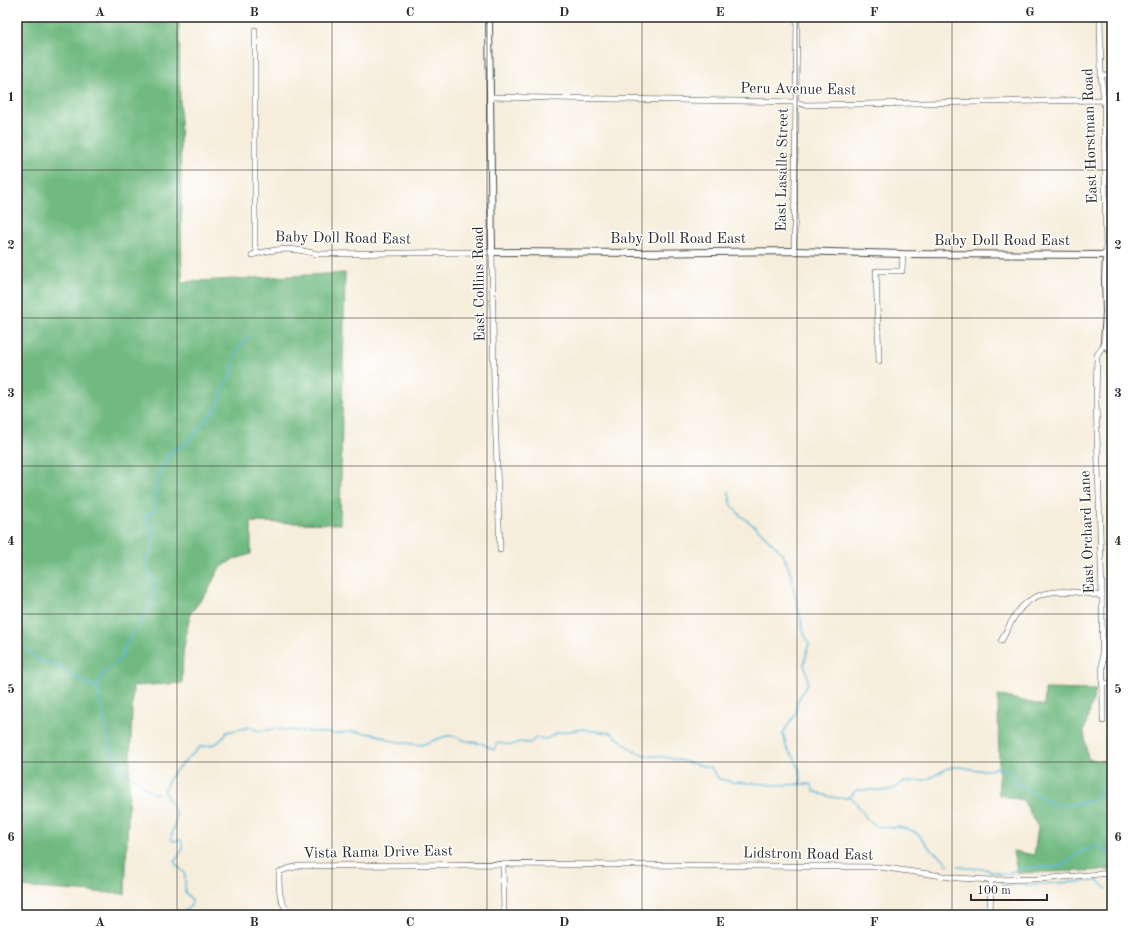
<svg xmlns="http://www.w3.org/2000/svg" width="1129" height="932" viewBox="0 0 1129 932" font-family="'Old Standard TT',serif">
  <style>
    .forest { fill: #6fb980; stroke: #4d7256 }
    .lines { fill: none; stroke-linecap: round; stroke-linejoin: round }
    .stream { stroke: #5bb8d9; stroke-width: 1.5 }
    .minor-casing { stroke: #494845; stroke-width: 6 }
    .tertiary-casing { stroke: #494845; stroke-width: 8 }
    .minor { stroke: #fff; stroke-width: 5 }
    .tertiary { stroke: #fff; stroke-width: 6 }
    .grid { fill: none; stroke: #2b2b2b; stroke-width: 1; stroke-opacity: 0.55 }
    .labels { text-anchor: middle; dominant-baseline: central; stroke-width: 3; stroke-linejoin: round; paint-order: stroke }
    .street-label { font-size: 15px; fill: #2b2b2b; stroke: #fff }
    .neatline { fill: none; stroke: #2b2b2b; stroke-width: 1.5 }
    .grid-label { font-size: 13px; text-anchor: middle; font-weight: bold; fill: #2b2b2b }
  </style>
  <rect width="100%" height="100%" fill="#fff"/>
  <filter id="ink" filterUnits="userSpaceOnUse"><feTurbulence type="fractalNoise" baseFrequency=".025" numOctaves="2"/><feDisplacementMap in="SourceGraphic" scale="8" xChannelSelector="R" yChannelSelector="G"/><feConvolveMatrix kernelMatrix="1 2 1 2 8 2 1 2 1" color-interpolation-filters="sRGB"/></filter>
  <filter id="wash" filterUnits="userSpaceOnUse"><feTurbulence type="fractalNoise" baseFrequency=".012" numOctaves="4" result="noise"/><feDisplacementMap in="SourceGraphic" scale="16" xChannelSelector="R" yChannelSelector="G"/><feGaussianBlur stdDeviation="0.9" result="paint"/><feColorMatrix in="noise" values="0 0 0 0 0 0 0 0 0 0 0 0 0 0 0 0 0 1.4 0 .05"/><feComposite in="paint" operator="in"/></filter>
  <g filter="url(#wash)">
    <rect width="100%" height="100%" fill="#f6eddb"/>
    <path class="forest" d="M 17,17 L 179,17 L 182,282 L 345,273 L 340,524 L 251,522 L 251,554 L 232,560 L 219,569 L 207,592 L 190,614 L 183,653 L 182,683 L 133,686 L 125,894 L 17,887 Z
      M 1045,689 L 1096,690 L 1084,731 L 1088,759 L 1110,762 L 1112,736 L 1112,870 L 1017,873 L 1013,851 L 1034,855 L 1038,827 L 1023,800 L 999,795 L 998,695 L 1044,706 Z"/>
    <g class="lines">
      <path class="stream" d="M 17,417 L 21,437 L 17,445
        M 729,491 L 730,500 L 733,507 L 741,516 L 757,528 L 782,553 L 789,568 L 804,633 L 809,643 L 804,664 L 807,673 L 808,683 L 797,702 L 796,713 L 783,733 L 787,749 L 794,757 L 800,771 L 801,780 L 799,785
        M 17,642 L 37,659 L 57,665 L 83,682 L 97,688
        M 157,793 L 152,793 L 116,763 L 110,747 L 97,688 L 102,674 L 121,658 L 126,642 L 139,625 L 150,605 L 154,594 L 153,578 L 147,571 L 146,558 L 152,552 L 153,527 L 146,520 L 146,515 L 155,511 L 155,494 L 160,472 L 165,461 L 171,451 L 186,444 L 216,408 L 225,384 L 232,371 L 237,350 L 243,342 L 250,337
        M 850,797 L 855,801 L 866,818 L 878,827 L 886,827 L 891,828 L 898,827 L 911,830 L 919,835 L 932,851 L 944,859 L 946,864 L 949,865
        M 958,866 L 967,868 L 985,869 L 1001,874 L 1008,874 L 1016,870 L 1030,867 L 1057,867 L 1069,861 L 1077,853 L 1096,846 L 1100,847 L 1107,852 L 1112,853
        M 1002,882 L 1003,886 L 1091,881 L 1098,881 L 1107,889
        M 179,915 L 191,906 L 192,900 L 185,892 L 185,873 L 176,865 L 175,861 C 180,852 185,852 181,840 L 173,841 L 171,838 C 173,830 177,822 176,815 C 175,810 172,807 171,802 L 167,799 L 167,794 L 164,792 C 168,772 187,761 200,747 L 209,746 L 219,742 L 227,732 L 250,727 L 259,731 L 275,729 L 338,734 L 348,732 L 359,732 L 378,735 L 392,741 L 421,745 L 446,736 L 454,736 L 463,740 L 483,744 L 494,750 L 497,743 L 512,745 L 519,742 L 530,743 L 536,738 L 546,739 L 557,733 L 583,729 L 592,731 L 611,733 L 634,751 L 645,755 L 665,757 L 711,768 L 719,779 L 733,782 L 777,785 L 811,784 L 814,791 C 822,795 841,801 849,797 C 852,796 854,792 857,790 C 873,788 891,796 903,782 C 910,781 918,782 925,780 C 937,777 945,765 959,767 C 973,768 984,774 998,767 L 1010,773 L 1015,783 L 1056,805 L 1062,806 L 1094,801 L 1102,789 L 1107,789 L 1112,783"/>
    </g>
  </g>
  <g filter="url(#ink)">
    <g class="lines">
      <defs>
        <path id="minor" d="M 1100,17 L 1101,75 L 1104,100 L 1106,255
          M 255,30 L 255,247 L 258,253
          M 1101,75 L 1112,75
          M 491,97 L 796,102 L 805,105 L 1104,100
          M 794,251 L 797,17
          M 252,255 C 277,248 292,247 317,254 L 492,252 L 494,385 L 500,550
          M 879,361 L 876,271 L 902,271 L 903,254
          M 1001,641 C 1007,631 1012,618 1020,609 C 1040,585 1075,591 1102,596
          M 1102,683 L 1112,683
          M 1103,721 L 1102,596 L 1096,400 L 1097,355 L 1104,344
          M 503,864 L 504,915
          M 293,915 C 278,905 279,889 279,872 L 287,869 L 299,866 L 503,864 L 879,867 L 957,878 L 991,880 L 1040,879 L 1112,873
          M 990,915 L 991,880
          M 1025,915 L 1064,914 L 1067,915"/>
        <path id="tertiary" d="M 489,17 L 492,252 L 639,253 L 794,251 L 903,254 L 1112,255
          M 1106,255 L 1105,279 L 1106,312 L 1104,344 L 1112,352"/>
      </defs>
      <use href="#minor" class="minor-casing"/>
      <use href="#tertiary" class="tertiary-casing"/>
      <use href="#minor" class="minor"/>
      <use href="#tertiary" class="tertiary"/>
    </g>
  </g>
  <path class="grid" d="M 177,17 L 177,915M 332,17 L 332,915M 487,17 L 487,915M 642,17 L 642,915M 797,17 L 797,915M 952,17 L 952,915M 17,170 L 1112,170M 17,318 L 1112,318M 17,466 L 1112,466M 17,614 L 1112,614M 17,762 L 1112,762"/>
  <g class="labels">
    <g class="street-label">
      <text transform="translate(798 90) rotate(1)">Peru Avenue East</text>
      <text transform="translate(1091 136) rotate(-92)">East Horstman Road</text>
      <text transform="translate(783 170) rotate(-89)">East Lasalle Street</text>
      <text transform="translate(343 239) rotate(1)">Baby Doll Road East</text>
      <text x="678" y="239">Baby Doll Road East</text>
      <text x="1002" y="241">Baby Doll Road East</text>
      <text transform="translate(480 284) rotate(-91)">East Collins Road</text>
      <text transform="translate(1088 532) rotate(-92)">East Orchard Lane</text>
      <text transform="translate(378 853) rotate(-1)">Vista Rama Drive East</text>
      <text transform="translate(808 855) rotate(1)">Lidstrom Road East</text>
    </g>
  </g>
  <rect width="1129" height="932" fill="none" stroke="#fff" stroke-width="44"/>
  <path d="M971 894v6h76v-6" fill="none" stroke="#2b2b2b" stroke-width="2"/>
  <text x="977" y="894" font-size="12" fill="#2b2b2b" stroke="#ffffff" stroke-width="3" paint-order="stroke">100 m</text>
  <rect x="22" y="22" width="1085" height="888" class="neatline"/>
  <g class="grid-label">
    <text x="100" y="16">A</text>
    <text x="254" y="16">B</text>
    <text x="410" y="16">C</text>
    <text x="564" y="16">D</text>
    <text x="720" y="16">E</text>
    <text x="874" y="16">F</text>
    <text x="1030" y="16">G</text>
    <text x="11" y="101">1</text>
    <text x="1118" y="101">1</text>
    <text x="11" y="249">2</text>
    <text x="1118" y="249">2</text>
    <text x="11" y="397">3</text>
    <text x="1118" y="397">3</text>
    <text x="11" y="545">4</text>
    <text x="1118" y="545">4</text>
    <text x="11" y="693">5</text>
    <text x="1118" y="693">5</text>
    <text x="11" y="841">6</text>
    <text x="1118" y="841">6</text>
    <text x="100" y="926">A</text>
    <text x="254" y="926">B</text>
    <text x="410" y="926">C</text>
    <text x="564" y="926">D</text>
    <text x="720" y="926">E</text>
    <text x="874" y="926">F</text>
    <text x="1030" y="926">G</text>
  </g>
</svg>
